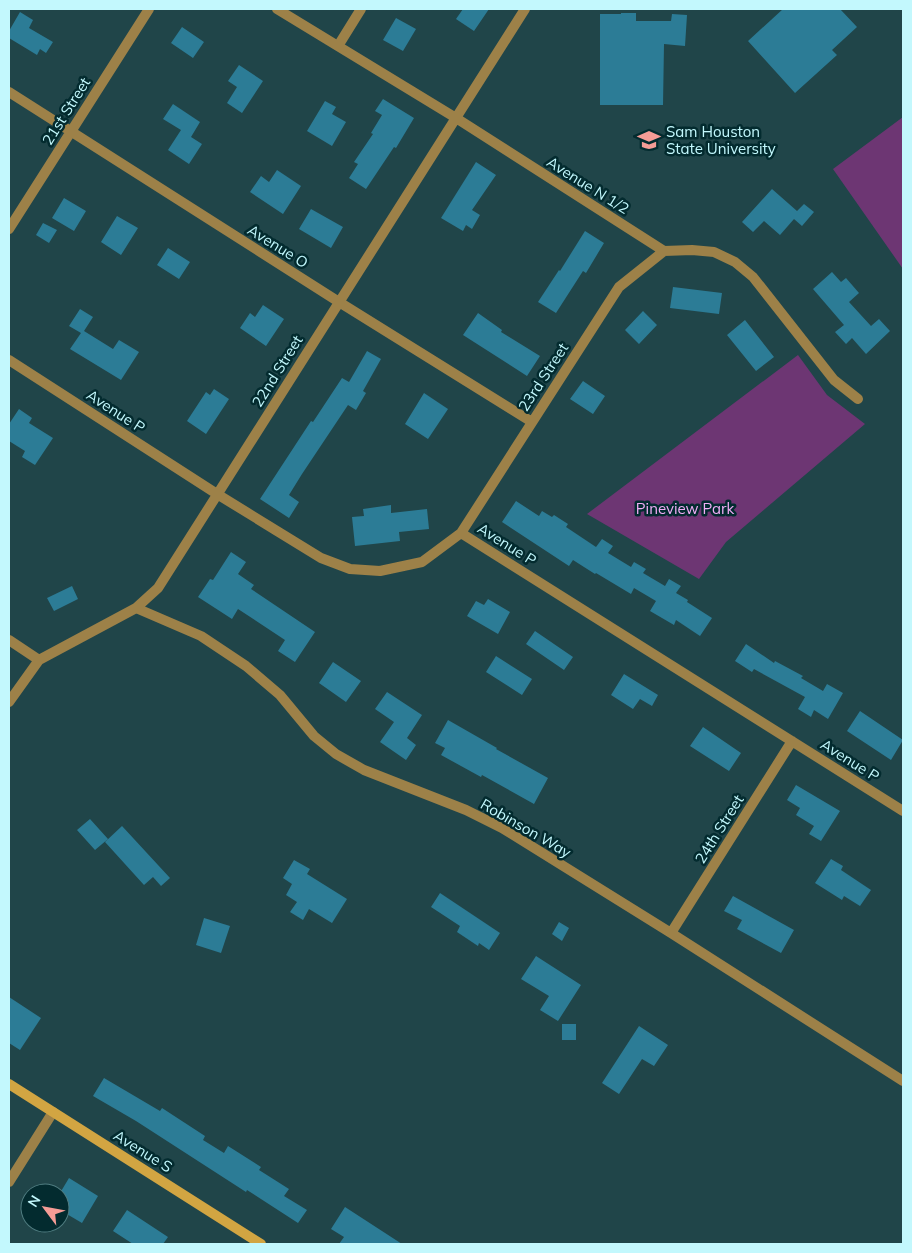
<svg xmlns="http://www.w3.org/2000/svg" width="912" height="1253" viewBox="0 0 912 1253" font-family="Mulish,sans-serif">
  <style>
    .green { fill: #6d3673 }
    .building { fill: #2c7c96 }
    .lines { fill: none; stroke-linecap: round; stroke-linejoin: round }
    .street { stroke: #9d8148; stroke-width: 10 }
    .secondary { stroke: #d2a542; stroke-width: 10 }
    .labels { text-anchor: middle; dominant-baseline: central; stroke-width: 5; stroke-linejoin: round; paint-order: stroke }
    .street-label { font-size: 15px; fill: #c3f8fd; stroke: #032b2f }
    .poi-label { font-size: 15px; fill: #c3f8fd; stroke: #032b2f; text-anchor: start }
    .park-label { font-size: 15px; fill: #f2aef7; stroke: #032b2f }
  </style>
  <rect width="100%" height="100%" fill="#204549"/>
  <path class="green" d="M 903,117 L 903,269 L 833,169 Z
    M 798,355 L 827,395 L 865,424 L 726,542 L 699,579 L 587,514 Z"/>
  <path class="building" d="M 463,9 L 489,9 L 474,31 L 456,19 Z
    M 783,9 L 840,9 L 857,27 L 832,50 L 837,55 L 795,93 L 748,41 Z
    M 20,12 L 33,20 L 29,28 L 53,42 L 46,53 L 40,49 L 37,55 L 9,38 L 9,31 Z
    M 621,13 L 636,13 L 636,21 L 671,21 L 672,14 L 687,15 L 685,46 L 664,44 L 663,105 L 600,105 L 600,14 L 621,14 Z
    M 396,18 L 416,29 L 403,51 L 383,40 Z
    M 182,27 L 204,42 L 193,58 L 171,43 Z
    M 239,65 L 263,81 L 242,113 L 227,103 L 237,87 L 228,81 Z
    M 383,99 L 414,118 L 396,148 L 394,147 L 366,189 L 349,178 L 358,164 L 354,162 L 373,134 L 371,133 L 382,115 L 375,111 Z
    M 325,101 L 336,107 L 332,114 L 346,122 L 332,146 L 307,131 Z
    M 173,104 L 200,122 L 191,137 L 202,144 L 189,164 L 168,150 L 181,130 L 163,119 Z
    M 476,162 L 496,175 L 472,210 L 480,215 L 472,229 L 466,225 L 463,231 L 441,218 Z
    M 277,170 L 301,186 L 283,214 L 250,192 L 261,176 L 269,182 Z
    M 772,189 L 797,211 L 804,204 L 814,212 L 802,226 L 794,219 L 780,235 L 764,221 L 753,232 L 742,222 Z
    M 64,198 L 86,211 L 74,231 L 52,218 Z
    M 311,209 L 343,227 L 331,248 L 299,229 Z
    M 117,216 L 138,228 L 121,255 L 101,242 Z
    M 43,223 L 57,230 L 49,243 L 36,235 Z
    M 585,231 L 604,243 L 586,273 L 583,271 L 556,313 L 538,302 L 559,270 L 560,271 Z
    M 168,248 L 190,262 L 179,279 L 157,265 Z
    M 832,272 L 841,282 L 846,278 L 859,293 L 849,302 L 871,326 L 879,319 L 890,331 L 866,354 L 852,338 L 846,344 L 835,332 L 844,325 L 813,289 Z
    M 673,287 L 722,293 L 719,314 L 670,308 Z
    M 263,305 L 284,319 L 266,346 L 240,328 L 250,313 L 255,317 Z
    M 80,309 L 93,317 L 84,331 L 113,349 L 119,340 L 139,352 L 121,380 L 70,349 L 81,333 L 69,326 Z
    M 643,311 L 657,325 L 639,344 L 625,330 Z
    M 478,313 L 502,330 L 501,332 L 540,356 L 527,376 L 463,335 Z
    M 745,320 L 774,357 L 756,371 L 727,335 Z
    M 367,351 L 381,359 L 363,391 L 366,393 L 356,410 L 348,405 L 302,474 L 289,495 L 299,502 L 289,518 L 260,499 L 311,421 L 313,422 L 342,378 L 349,382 Z
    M 583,381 L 605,396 L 593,414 L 570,399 Z
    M 214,389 L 229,399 L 206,434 L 187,421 L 206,392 L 210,395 Z
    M 424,393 L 448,409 L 428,439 L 405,424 Z
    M 19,409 L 32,418 L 29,423 L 53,438 L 35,465 L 22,457 L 25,451 L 9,441 L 9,424 Z
    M 516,501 L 539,516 L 542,511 L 552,517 L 554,515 L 568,524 L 566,527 L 596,547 L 602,539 L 613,546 L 608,553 L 631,567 L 634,562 L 646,569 L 643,573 L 665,586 L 669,579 L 681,586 L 676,593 L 688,600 L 687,602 L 712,618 L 700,636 L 676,620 L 674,625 L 650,611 L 656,601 L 634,588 L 631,594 L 596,573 L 595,574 L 573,560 L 569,566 L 502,522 Z
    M 391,505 L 391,513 L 427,509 L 429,529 L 399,532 L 400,541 L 355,546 L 352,517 L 364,516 L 363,509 Z
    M 231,552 L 246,562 L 238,574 L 254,585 L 251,589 L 315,632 L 295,662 L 278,651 L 285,640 L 238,609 L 232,619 L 198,597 L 210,579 L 213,580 Z
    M 72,586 L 78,599 L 54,611 L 47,598 Z
    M 488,599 L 510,612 L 498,634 L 467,616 L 476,601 L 484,605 Z
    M 535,631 L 573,657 L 564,670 L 526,644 Z
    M 746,644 L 774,663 L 775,661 L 803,676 L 801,678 L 823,691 L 827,684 L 843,693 L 828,719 L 814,710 L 811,717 L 798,709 L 805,697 L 754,669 L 752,672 L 735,661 Z
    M 496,656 L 532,679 L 522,695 L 486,672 Z
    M 333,662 L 361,681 L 346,702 L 319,683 Z
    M 624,674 L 658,695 L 652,706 L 640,699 L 633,709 L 611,695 Z
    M 387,692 L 422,715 L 407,738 L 416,745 L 406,760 L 380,742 L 394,722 L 375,709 Z
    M 860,711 L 903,740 L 891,760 L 847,731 Z
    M 448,720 L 497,748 L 496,749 L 548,778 L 534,804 L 482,775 L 481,777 L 441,755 L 445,748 L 435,743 Z
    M 703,727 L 741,753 L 729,771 L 690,746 Z
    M 796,785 L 840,811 L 821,841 L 809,834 L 814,826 L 796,815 L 800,808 L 787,800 Z
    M 90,819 L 108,839 L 95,850 L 77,830 Z
    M 122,826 L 170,878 L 161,886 L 153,877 L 144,885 L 105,842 Z
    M 831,859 L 843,866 L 841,870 L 871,890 L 860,906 L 844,896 L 842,900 L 815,883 Z
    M 294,860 L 310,869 L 307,874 L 347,899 L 332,923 L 309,909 L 303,920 L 290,912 L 297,902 L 286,895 L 292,884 L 283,878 Z
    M 440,893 L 500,933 L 489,950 L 479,943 L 478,946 L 457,932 L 460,926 L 431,907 Z
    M 733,896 L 794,930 L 781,953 L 737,929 L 742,920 L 724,911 Z
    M 204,918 L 230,926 L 221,953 L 196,945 Z
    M 559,922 L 569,928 L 562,941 L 552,934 Z
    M 536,956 L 581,985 L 558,1021 L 540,1010 L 549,996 L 521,979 Z
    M 9,997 L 41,1018 L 20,1050 L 9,1043 Z
    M 562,1024 L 576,1024 L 576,1040 L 562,1040 Z
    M 639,1026 L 668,1045 L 654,1066 L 642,1059 L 619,1094 L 602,1083 Z
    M 104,1078 L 160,1111 L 162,1108 L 205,1136 L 203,1140 L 224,1153 L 228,1146 L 261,1167 L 259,1170 L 289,1189 L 284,1196 L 307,1210 L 298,1223 L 247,1190 L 246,1192 L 136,1121 L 93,1096 Z
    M 69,1178 L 98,1196 L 82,1223 L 60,1210 L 66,1200 L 60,1197 L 60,1193 Z
    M 345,1207 L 402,1244 L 339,1244 L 344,1237 L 331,1229 Z
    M 127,1210 L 168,1237 L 163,1244 L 133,1244 L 113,1231 Z"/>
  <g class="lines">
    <path class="street" d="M 277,9 L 456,118 L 664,251 L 692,250 L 714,252 L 735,262 L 753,277 L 834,380 L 858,399
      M 338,46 L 361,9
      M 9,92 L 339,302 L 532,422
      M 9,229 L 149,9
      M 9,360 L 217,494 L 321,558 L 350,569 L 380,571 L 422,562 L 461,533 L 619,287 L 664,251
      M 461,533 L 903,811
      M 136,608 L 201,636 L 246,666 L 280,695 L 314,736 L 336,754 L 364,770 L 466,810 L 502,828 L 671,933 L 903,1081
      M 9,640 L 39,660
      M 9,702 L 39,660 L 136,608 L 158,588 L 525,9
      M 671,933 L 792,741
      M 9,1182 L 53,1112"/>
    <path class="secondary" d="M 9,1084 L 261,1244"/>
  </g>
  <defs>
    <symbol id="university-bare" viewBox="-9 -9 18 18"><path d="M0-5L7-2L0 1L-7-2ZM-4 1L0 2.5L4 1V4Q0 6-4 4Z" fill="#f59c96" stroke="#032b2f" stroke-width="2.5" paint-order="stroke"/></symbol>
  </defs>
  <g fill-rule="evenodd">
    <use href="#university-bare" x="633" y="124" width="32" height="32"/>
  </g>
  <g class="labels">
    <g class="street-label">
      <text transform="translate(66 111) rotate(-58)">21st Street</text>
      <text transform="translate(588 185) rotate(32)">Avenue N 1/2</text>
      <text transform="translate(278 246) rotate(32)">Avenue O</text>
      <text transform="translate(277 371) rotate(-58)">22nd Street</text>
      <text transform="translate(543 377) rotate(-57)">23rd Street</text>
      <text transform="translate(116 411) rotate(33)">Avenue P</text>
      <text transform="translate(507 544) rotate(32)">Avenue P</text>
      <text transform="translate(850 760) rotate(32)">Avenue P</text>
      <text transform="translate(526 828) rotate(30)">Robinson Way</text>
      <text transform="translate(719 829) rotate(-58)">24th Street</text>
      <text transform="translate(143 1151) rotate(32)">Avenue S</text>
    </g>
    <g class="poi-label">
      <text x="666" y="131">Sam Houston<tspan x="666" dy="17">State University</tspan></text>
    </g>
    <g class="park-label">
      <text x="685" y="508">Pineview Park</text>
    </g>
  </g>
  <rect width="912" height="1253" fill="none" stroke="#c3f8fd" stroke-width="20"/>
  <g transform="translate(45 1208) rotate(302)"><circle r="24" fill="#032b2f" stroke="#507d81"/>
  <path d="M0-4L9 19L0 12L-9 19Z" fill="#f59c96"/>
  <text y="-8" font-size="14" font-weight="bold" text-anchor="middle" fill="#c3f8fd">N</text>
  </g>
</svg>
